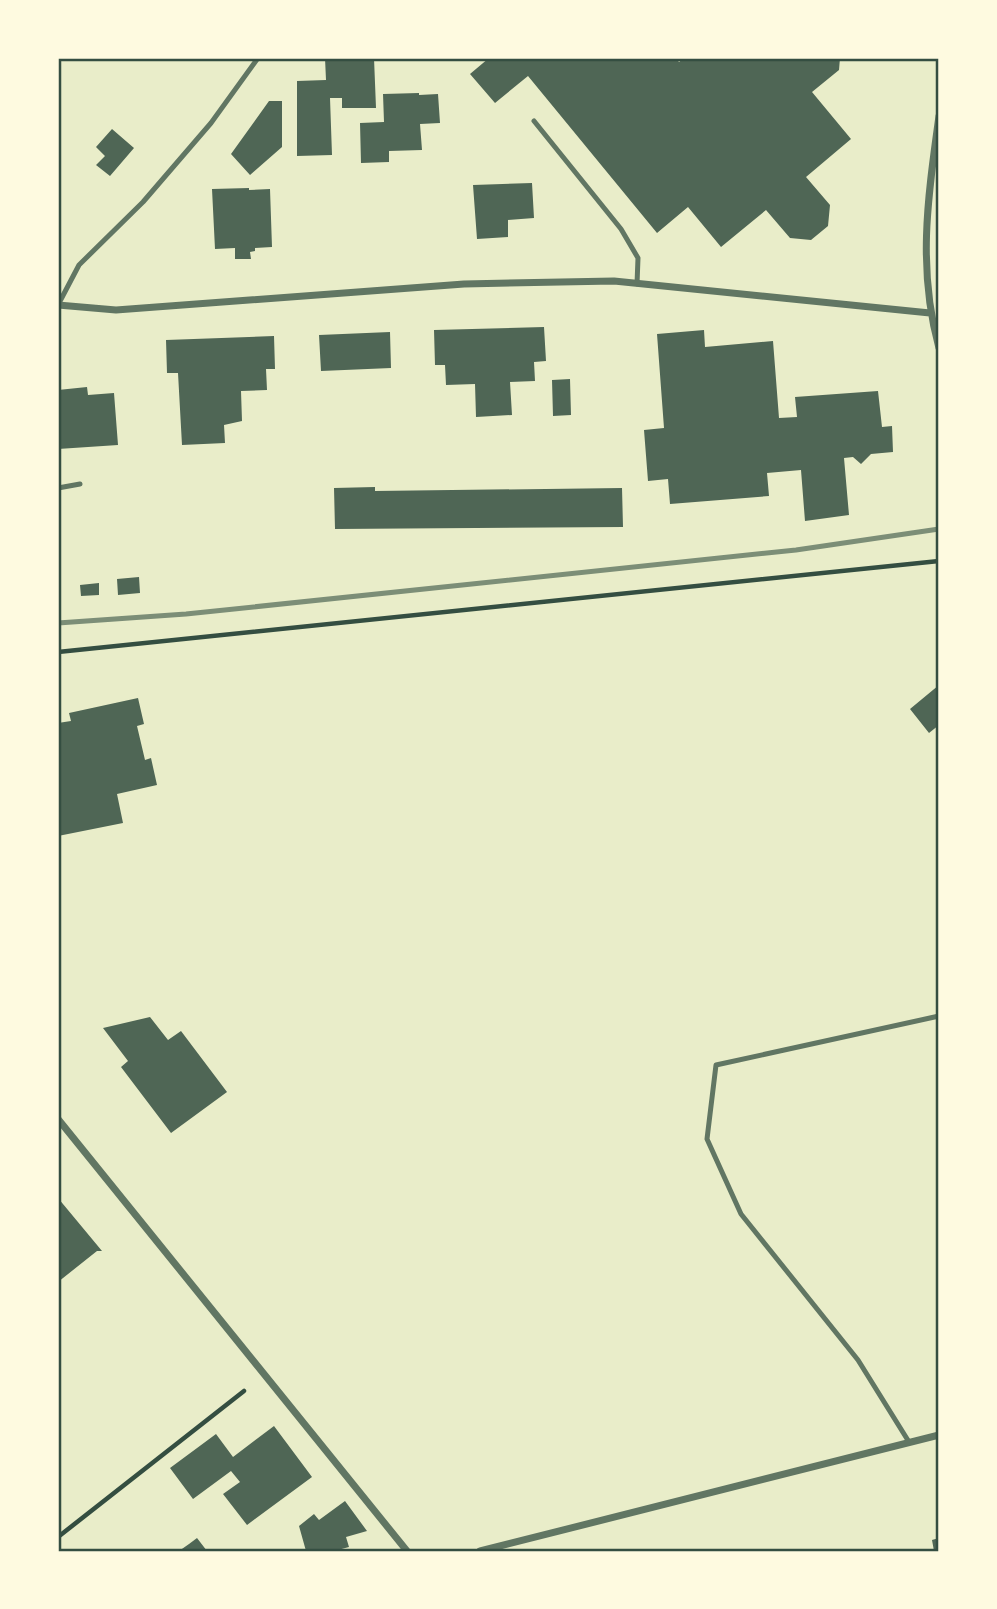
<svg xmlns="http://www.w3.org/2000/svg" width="997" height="1609" viewBox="0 0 997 1609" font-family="Inter,sans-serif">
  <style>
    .building { fill: #4f6655 }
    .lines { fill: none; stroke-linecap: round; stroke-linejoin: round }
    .path { stroke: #344e41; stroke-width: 4.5 }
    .service { stroke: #617663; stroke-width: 5 }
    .minor { stroke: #617663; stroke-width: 7 }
    .rail { stroke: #7c8e77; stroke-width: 5 }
    .neatline { fill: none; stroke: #344e41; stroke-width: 2.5 }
  </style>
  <rect width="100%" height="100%" fill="#e9edc9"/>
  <path class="building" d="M 325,58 L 374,58 L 376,108 L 342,108 L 342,98 L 330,98 L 332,155 L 297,156 L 297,81 L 326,80 Z
    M 489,58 L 676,58 L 679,62 L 684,58 L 840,58 L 839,70 L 812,92 L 851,139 L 806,177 L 830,205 L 828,226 L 811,240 L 790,238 L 766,210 L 721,247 L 688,207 L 657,233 L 528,76 L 495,103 L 470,74 Z
    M 419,93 L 419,95 L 438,94 L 440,123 L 420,124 L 422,150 L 389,151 L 389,162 L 361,163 L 360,123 L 384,122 L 383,94 Z
    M 269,101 L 282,101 L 282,147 L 250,175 L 231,154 Z
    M 112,129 L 134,148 L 110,176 L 96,165 L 105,156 L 96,147 Z
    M 532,183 L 534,218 L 508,220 L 508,237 L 477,239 L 473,185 Z
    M 249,188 L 249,190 L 270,189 L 272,247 L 255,248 L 255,251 L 250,252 L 251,259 L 235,259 L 235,248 L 215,249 L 212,189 Z
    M 544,327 L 546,361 L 534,362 L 535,381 L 510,382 L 512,415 L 476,417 L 475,384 L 446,385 L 445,365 L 435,365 L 434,330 Z
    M 704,330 L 705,347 L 773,341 L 779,418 L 797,417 L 795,397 L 878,391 L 882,427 L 892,426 L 893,452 L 871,454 L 861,464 L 853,457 L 844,458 L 849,515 L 805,521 L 801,470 L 767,473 L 769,496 L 670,504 L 668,479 L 648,481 L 644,430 L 664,428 L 657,334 Z
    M 390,332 L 391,368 L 321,371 L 319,335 Z
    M 274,336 L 275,369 L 266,369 L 267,390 L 241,391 L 242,421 L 224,425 L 225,443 L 182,445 L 178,373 L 167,373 L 166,340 Z
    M 570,379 L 571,415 L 553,416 L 552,380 Z
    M 87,387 L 88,395 L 114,393 L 118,445 L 58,449 L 58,390 Z
    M 375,487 L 375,491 L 622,488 L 623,527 L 335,529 L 334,488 Z
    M 139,577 L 140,593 L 118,595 L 117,579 Z
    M 99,583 L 99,595 L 81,596 L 80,585 Z
    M 939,685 L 939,725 L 929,733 L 910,709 Z
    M 138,698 L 144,724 L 137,726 L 145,760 L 151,758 L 157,785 L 117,794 L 123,823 L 58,836 L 58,723 L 71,721 L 69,713 Z
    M 150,1017 L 168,1040 L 181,1031 L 227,1092 L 171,1133 L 121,1067 L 128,1061 L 103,1028 Z
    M 58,1198 L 102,1251 L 97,1251 L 58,1282 Z
    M 274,1426 L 312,1477 L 247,1525 L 223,1494 L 240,1482 L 231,1471 L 193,1499 L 170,1468 L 216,1434 L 233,1457 Z
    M 345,1501 L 367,1531 L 346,1537 L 349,1547 L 334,1551 L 306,1551 L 299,1526 L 314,1514 L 319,1520 Z
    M 197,1538 L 207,1551 L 179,1551 L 189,1544 Z
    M 939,1538 L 939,1551 L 934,1551 L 932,1540 Z"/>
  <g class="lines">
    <path class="path" d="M 58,652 L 939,561
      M 58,1537 L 244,1391"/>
    <path class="service" d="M 534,121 L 621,229 L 638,258 L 637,284
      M 58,305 L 79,265 L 143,202 L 211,123 L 258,58
      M 58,488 L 80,484
      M 909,1442 L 858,1360 L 741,1214 L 707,1139 L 716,1065 L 939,1016"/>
    <path class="minor" d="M 939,116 C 928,196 917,268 939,348
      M 58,305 L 116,310 L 464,284 L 614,281 L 930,313
      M 58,1119 L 407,1551
      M 480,1551 L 939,1435"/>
    <path class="rail" d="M 58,623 L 186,614 L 796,550 L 939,529"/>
  </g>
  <rect width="997" height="1609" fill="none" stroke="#fefae0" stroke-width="119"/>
  <rect x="60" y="60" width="877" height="1490" class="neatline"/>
</svg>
